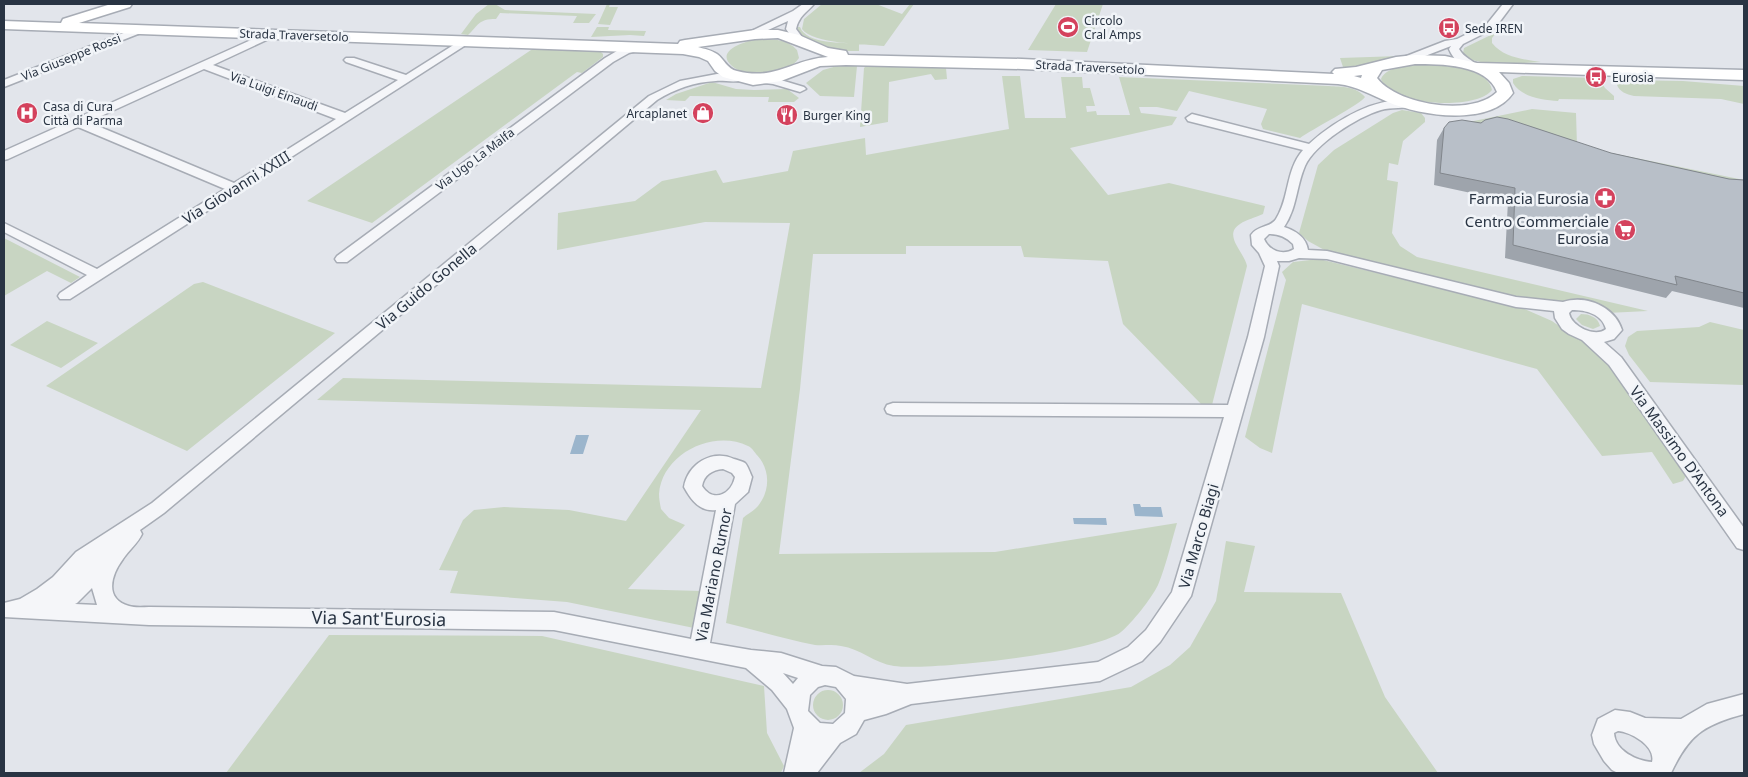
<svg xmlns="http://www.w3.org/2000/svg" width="1748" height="777" viewBox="0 0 1748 777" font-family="'Noto Sans',sans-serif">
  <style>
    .green { fill: #c8d5c2 }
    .water { fill: #9bb5cc }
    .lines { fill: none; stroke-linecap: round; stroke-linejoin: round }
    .street-casing { stroke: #a7acb5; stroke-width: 3 }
    .secondary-casing { stroke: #a7acb5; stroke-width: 3 }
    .street { fill: #f5f6f9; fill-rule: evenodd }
    .secondary { fill: #fff; fill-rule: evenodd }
    .wall { fill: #9ea4ac }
    .building { fill: #b8bfc8; stroke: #81868c }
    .labels { text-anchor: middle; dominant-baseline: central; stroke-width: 5; stroke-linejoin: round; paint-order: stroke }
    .far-poi-label { font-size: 12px; fill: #293443; stroke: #f1f4f8; text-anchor: start }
    .far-street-label { font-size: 12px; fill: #293443; stroke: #f1f4f8 }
    .street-label { font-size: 15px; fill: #293443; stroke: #f1f4f8 }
    .poi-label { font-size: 15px; fill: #293443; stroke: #f1f4f8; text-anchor: end }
    .near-street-label { font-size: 18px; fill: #293443; stroke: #f1f4f8 }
  </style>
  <rect width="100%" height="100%" fill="#e2e5eb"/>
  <path class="green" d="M489,4H495L505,10L596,14L589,23H573L577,16L500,13L496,19C478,19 479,25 468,35L461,34L476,14Z
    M607,4H610L609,7H618L610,25L598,24Z
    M822,4H876L902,14L910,4H914L884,46C865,44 813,44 802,29L804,19Z
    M1056,4H1103L1087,52L1028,50Z
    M597,27H609L608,30L646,31L644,36L630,35L591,37Z
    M795,27H800C807,45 843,42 859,44V51H833L800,35Z
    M1497,32L1492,38V43C1504,58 1523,59 1541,62L1494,65L1472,60L1463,53L1464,48Z
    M759,39C773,39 787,39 797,50L799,58C788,76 748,80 732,66C713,50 749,40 759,39Z
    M534,48L600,51L603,54V57L582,73L577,72L372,223L307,201Z
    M1400,56C1380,59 1364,68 1344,70L1340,58Z
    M1418,65C1436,64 1489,67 1492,90C1476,111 1389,106 1381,79C1386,67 1407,65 1418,65Z
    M837,66H857L854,97L820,96L806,83L823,70Z
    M866,66L946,68L947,79L935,80L931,74L889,82L888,122L860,127L864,68Z
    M1002,76H1020L1025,118H1066L1061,77H1082L1083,88H1090L1095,106H1086L1087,112L1096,111L1097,115H1130L1119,77L1329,86C1341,87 1356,86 1365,97C1361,104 1311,130 1300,138L1263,129L1261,124L1267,109L1189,91L1177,111L1157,107H1139L1141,113L1177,117L1172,125L1070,148L1108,195L1169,183L1265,206L1263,214C1255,218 1247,219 1240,224C1222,235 1245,253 1247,266L1212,405L1201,404L1123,324L1108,261L1024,257L1021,246H906V254H813L800,389L779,554L995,552L1177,523C1171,543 1166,566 1158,585C1151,599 1132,623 1121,632C1096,653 928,671 894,666C874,663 861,649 841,646C832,644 823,646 815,645C785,639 756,630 726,623L743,518C747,514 754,511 758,506C771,490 770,468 756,454C754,451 751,447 748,446C713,429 662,454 659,494C659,499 660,504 661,509L669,518L685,525L628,589L702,591L694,628L567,602L450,593L458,571L439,570L463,520L474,510L504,507L569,510L626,521L701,410L317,400L343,378L761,388L790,223L705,222L557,250L558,213L635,201L662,181L716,170L723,183L788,171L793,151L865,138L866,155L1009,129Z
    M1522,76L1599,78L1605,88L1614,96V100L1559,99L1558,101C1543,100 1521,97 1513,83V79Z
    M1624,80L1683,81L1744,86V104L1721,99L1634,96C1626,94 1620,92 1617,85L1619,82Z
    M712,82L736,89L754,90L787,89L799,98L794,102H768L769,97L690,96L685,101L666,100L676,94Z
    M1532,109L1576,113L1577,146L1744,180V186L1464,123Z
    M1402,110L1421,113L1425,118V122L1403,141L1398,165L1389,163L1387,180L1398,182L1392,233L1400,246L1417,257L1648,311L1607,313L1589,304L1565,301L1553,303L1520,299L1328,252L1308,241L1299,233L1318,165L1334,150L1393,113Z
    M4,238L80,277L71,283L47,271L4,296Z
    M1319,259L1522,308L1552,321L1569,333L1587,341L1608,361L1686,476L1683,481L1673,484L1652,452L1602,456L1537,369L1302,304L1272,453L1260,448L1245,437L1286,280L1282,272L1293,262Z
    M203,282L335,333L187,451L46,386L194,284Z
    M1581,314C1589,314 1598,317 1600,326L1593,329L1582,325L1576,319Z
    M47,321L98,343L61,368L10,345Z
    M1710,322L1744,330V385L1650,382L1629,355L1625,346L1628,337L1637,331L1699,327Z
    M1226,541L1255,546L1244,592L1341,593L1385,697L1438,773H859L884,754L906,725L1131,687L1170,665L1190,647L1216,601Z
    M329,635L542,636L764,686L767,733L784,766L781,773H226Z
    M813 705a15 15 0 1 1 30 0a15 15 0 1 1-30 0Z"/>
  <path class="water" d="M576,435H589L583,454H570Z
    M1133,504H1140L1141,507H1161L1163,517L1135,516Z
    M1073,518H1106L1107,525L1074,524Z"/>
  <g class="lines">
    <g class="street-casing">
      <path id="street" d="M803,4H814C806,13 799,16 796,29L805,41L804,43H796L786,29L788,21L748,39H740L739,37L793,11Z
        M1503,4H1513L1495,28L1463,44L1459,49C1464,58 1473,60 1479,67L1477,69C1465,72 1453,59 1449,49L1451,46L1412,61L1408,62L1403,59L1404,57L1445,41L1457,39L1487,24Z
        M139,27L144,30L143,32L4,87V80Z
        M269,32L274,35L273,37L213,65L345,113L398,80L346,62L344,60L346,58H354L406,75L463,39L467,38L472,41L70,299H60L58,296L60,293L87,275L4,232V223L97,269L225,189L78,127L8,159L4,160V151ZM204,69L336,119L234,183L88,122Z
        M641,44L645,45L646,47L645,49L629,53L613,62L347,262H337L335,259L337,256L605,58L622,48Z
        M717,74L740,75L746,78C739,84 725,80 716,81C694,82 675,89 657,100L164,513L140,530L142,534C138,543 129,550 123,559C111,575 104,599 129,606C135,608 143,607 149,607L554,612L691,639L716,510C700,512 691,500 684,487C688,464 712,449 734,459C737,460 742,461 745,463C748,466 750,473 752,477L748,492L735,504L710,643L751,650L781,653L822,666L836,667L854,676L907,684L1098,662L1128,647L1146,630L1172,592L1224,417L893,415L887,413L885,409L887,405L893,403L1228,405L1248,337L1265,266L1259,253L1252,245L1251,235C1258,225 1270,228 1276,219C1290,197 1285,171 1303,150L1188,121L1186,118L1192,114L1309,144C1334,121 1380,93 1415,102L1417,104L1415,106C1404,109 1392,107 1381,110C1357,117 1315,144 1305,166C1296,187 1297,208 1284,227C1296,231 1306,237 1308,250L1327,251L1516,297L1563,302C1586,294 1615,307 1622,330L1614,339L1604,342L1621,357L1744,528V550L1737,548L1609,365L1582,340L1569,334L1562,329L1555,318L1554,311L1516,307L1327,259L1299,258L1289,261H1277L1279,266L1264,337L1191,596L1160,642L1142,661L1100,681L911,704L886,714L864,720L856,734L840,743L817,773H784L794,728L787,709L772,690L746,668L554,630L149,625L4,617V603L20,599L37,589L53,577L76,552L152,503L649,96L680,81ZM1269,234C1279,234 1286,237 1293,244L1294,249C1283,256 1269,251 1264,239ZM1572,310C1586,310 1602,314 1606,329C1595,338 1571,326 1569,313ZM723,469L732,473L735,477C731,495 713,503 702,486C704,475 712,470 723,469ZM92,588L97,605L75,604L77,603ZM783,673L798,678L793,684ZM825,685L836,687L846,699L845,713L833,724L820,723L808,711L810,695L818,687Z
        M760,77L774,78L804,87L806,89L800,92L773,84L756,82L754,80Z
        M1744,694V714C1703,725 1689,735 1671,773H1618L1612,770L1604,761L1594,744L1592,735L1598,719L1615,710L1630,712L1645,718L1681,719L1707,704ZM1618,731C1631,732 1656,746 1652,762C1637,761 1615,751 1614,733Z"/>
    </g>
    <g class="secondary-casing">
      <path id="secondary" d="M111,4H132L130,7L79,23L678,44L680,41L685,40L755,30H778L799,35L828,48L846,51L848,55L1022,59L1334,74L1332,72L1335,69L1356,67L1396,57L1415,55L1445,56L1477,63L1744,70V80L1499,72L1509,83L1513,93C1490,127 1420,116 1388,102C1371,95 1357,86 1338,84L1022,69L846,65L820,66L781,81L753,85L723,77L715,71L708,61L699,57L683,54L4,29V21L61,23L63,19ZM778,38L828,57C793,59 776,81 737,71C727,69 724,59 717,54C711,50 705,49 698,47L755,39ZM1415,64C1440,64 1487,64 1497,92C1472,117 1397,105 1377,78L1382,70ZM1362,75L1361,78L1354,76Z"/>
    </g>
    <use href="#street" class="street"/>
    <use href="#secondary" class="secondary"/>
  </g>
  <path class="wall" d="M1444,128L1611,153L1729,179L1744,180V308L1672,291L1666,298L1505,258L1508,201L1434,185L1437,140Z"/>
  <path class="building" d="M1497,117L1508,119L1611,153L1729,179L1744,180V293L1675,276L1677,285L1513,245L1515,188L1440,173L1444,128L1449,122L1462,120L1481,123L1485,120Z"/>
  <defs>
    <g id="stadium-disc" transform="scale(1.125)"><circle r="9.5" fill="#d4425d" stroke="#f1f4f8"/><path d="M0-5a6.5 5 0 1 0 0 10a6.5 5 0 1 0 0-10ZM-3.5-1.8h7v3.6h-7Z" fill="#fff"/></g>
    <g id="bus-disc" transform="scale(1.125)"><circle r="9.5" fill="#d4425d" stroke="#f1f4f8"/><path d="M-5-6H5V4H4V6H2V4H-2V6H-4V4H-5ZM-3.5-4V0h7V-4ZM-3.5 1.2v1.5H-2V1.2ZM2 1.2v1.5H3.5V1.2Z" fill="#fff"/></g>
    <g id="hospital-disc" transform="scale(1.125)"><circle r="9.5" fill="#d4425d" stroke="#f1f4f8"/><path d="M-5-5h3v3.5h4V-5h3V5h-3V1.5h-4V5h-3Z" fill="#fff"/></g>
    <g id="shop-disc" transform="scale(1.125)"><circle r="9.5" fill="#d4425d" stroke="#f1f4f8"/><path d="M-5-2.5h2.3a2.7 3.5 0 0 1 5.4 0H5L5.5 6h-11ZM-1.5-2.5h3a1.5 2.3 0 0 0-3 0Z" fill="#fff"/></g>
    <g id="restaurant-disc" transform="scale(1.125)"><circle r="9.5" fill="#d4425d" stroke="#f1f4f8"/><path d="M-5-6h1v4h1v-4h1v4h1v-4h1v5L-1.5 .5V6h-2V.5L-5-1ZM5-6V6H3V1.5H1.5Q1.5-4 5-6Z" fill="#fff"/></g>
    <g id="pharmacy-disc" transform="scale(1.125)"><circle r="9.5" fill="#d4425d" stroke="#f1f4f8"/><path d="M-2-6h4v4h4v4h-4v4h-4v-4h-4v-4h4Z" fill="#fff"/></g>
    <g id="supermarket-disc" transform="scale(1.125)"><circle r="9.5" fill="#d4425d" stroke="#f1f4f8"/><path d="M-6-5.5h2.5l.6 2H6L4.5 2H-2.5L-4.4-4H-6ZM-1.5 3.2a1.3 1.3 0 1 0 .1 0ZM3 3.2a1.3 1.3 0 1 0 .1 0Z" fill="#fff"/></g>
  </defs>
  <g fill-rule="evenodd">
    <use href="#stadium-disc" x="1068" y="27"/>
    <use href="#bus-disc" x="1449" y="28"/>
    <use href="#bus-disc" x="1596" y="77"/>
    <use href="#hospital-disc" x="27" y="113"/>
    <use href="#shop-disc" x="703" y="113"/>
    <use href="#restaurant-disc" x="787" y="115"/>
    <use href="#pharmacy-disc" x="1605" y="198"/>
    <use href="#supermarket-disc" x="1625" y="230"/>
  </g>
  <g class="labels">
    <g class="far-poi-label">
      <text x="1084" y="20">Circolo<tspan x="1084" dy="14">Cral Amps</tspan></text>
      <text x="1465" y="28">Sede IREN</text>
      <text x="1612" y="77">Eurosia</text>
      <text x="43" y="106">Casa di Cura<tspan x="43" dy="14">Città di Parma</tspan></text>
      <text x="687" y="113" text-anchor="end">Arcaplanet</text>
      <text x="803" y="115">Burger King</text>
    </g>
    <g class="far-street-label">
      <text transform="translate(294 35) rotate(2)">Strada Traversetolo</text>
      <text transform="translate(71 57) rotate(-22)">Via Giuseppe Rossi</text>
      <text transform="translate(1090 67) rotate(3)">Strada Traversetolo</text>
      <text transform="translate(274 91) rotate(20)">Via Luigi Einaudi</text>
      <text transform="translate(475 159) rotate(-37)">Via Ugo La Malfa</text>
    </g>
    <g class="street-label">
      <text transform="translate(236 187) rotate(-32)">Via Giovanni XXIII</text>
      <text transform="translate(426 286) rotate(-40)">Via Guido Gonella</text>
      <text transform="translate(1680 451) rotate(54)">Via Massimo D'Antona</text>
      <text transform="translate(1198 536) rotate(-74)">Via Marco Biagi</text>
      <text transform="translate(713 575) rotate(-79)">Via Mariano Rumor</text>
    </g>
    <g class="poi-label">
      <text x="1589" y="198">Farmacia Eurosia</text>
      <text x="1609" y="221">Centro Commerciale<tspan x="1609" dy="17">Eurosia</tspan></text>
    </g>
    <g class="near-street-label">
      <text transform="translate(379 618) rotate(1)">Via Sant'Eurosia</text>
    </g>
  </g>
  <rect width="1748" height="777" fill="none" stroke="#293443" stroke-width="10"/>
</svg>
